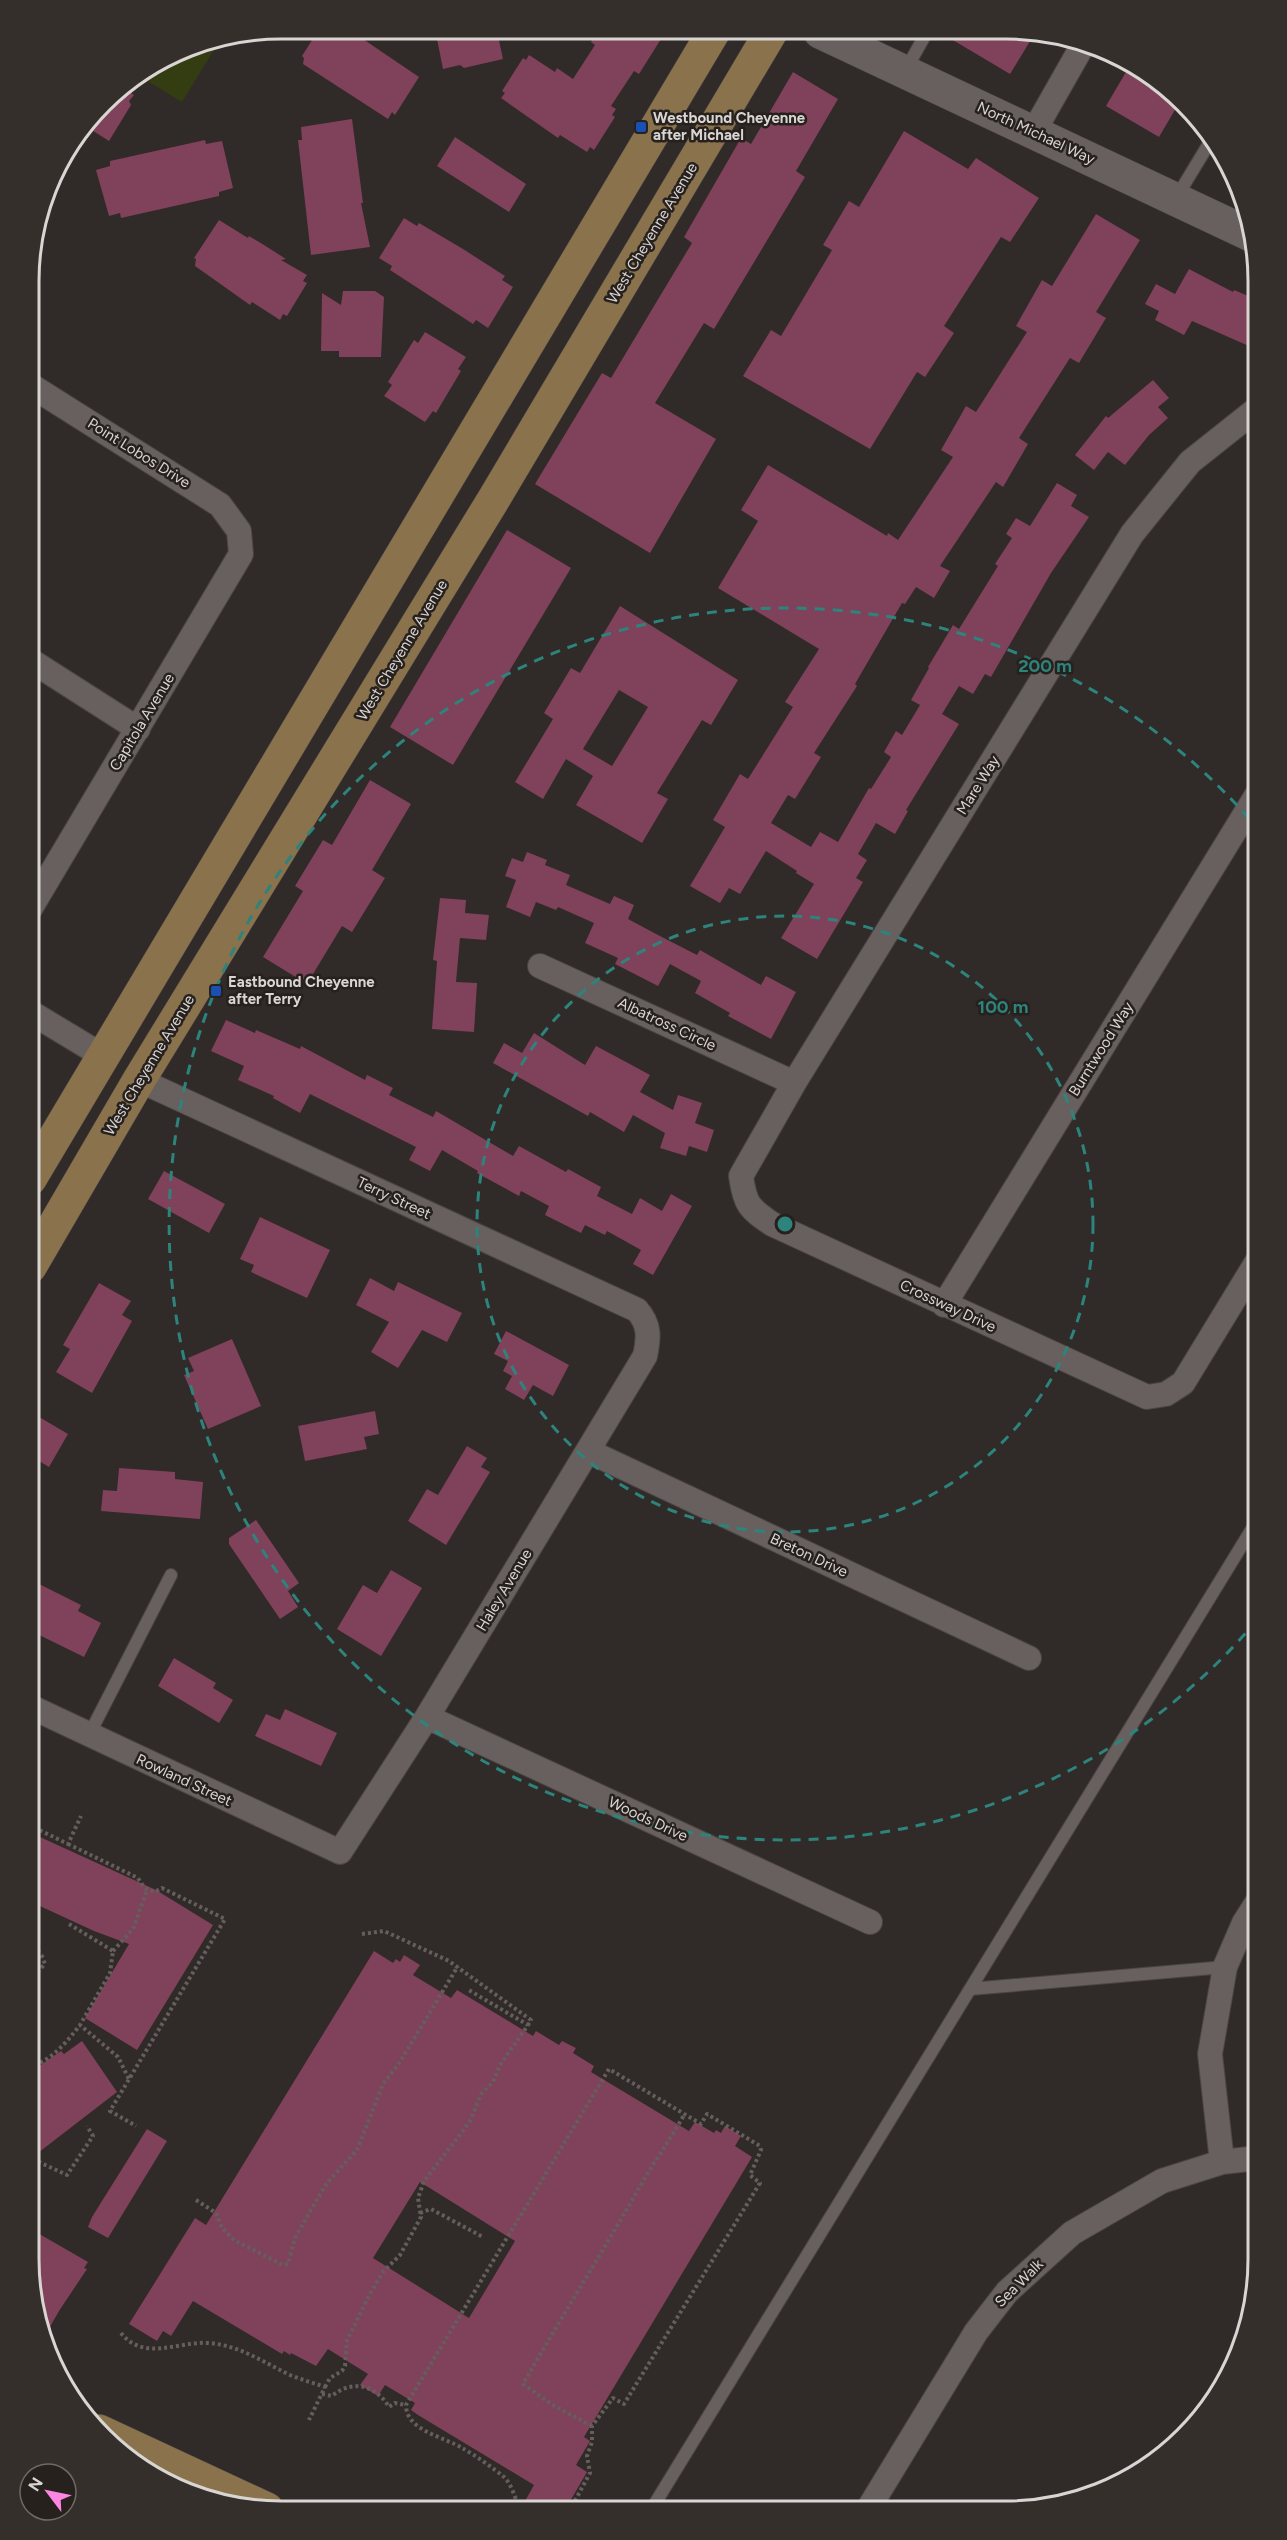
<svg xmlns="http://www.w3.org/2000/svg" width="1287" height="2540" viewBox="0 0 1287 2540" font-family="Figtree,sans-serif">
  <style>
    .green { fill: #343c11 }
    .building { fill: #80415a; fill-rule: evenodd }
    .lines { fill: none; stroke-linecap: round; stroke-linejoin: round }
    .lane-casing { stroke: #4a4543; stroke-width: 14 }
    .street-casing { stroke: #4a4543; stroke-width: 26 }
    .secondary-casing { stroke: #4a4543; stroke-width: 34 }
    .primary-casing { stroke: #4a4543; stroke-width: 34 }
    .path { stroke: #645f5d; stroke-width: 4; stroke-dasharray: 3 3; stroke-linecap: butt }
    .lane { stroke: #67605e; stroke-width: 12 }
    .street { stroke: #67605e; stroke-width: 24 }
    .secondary { stroke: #67605e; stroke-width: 33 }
    .primary { stroke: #89724c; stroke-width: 33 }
    .ring { fill: none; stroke: #2d847d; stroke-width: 3; stroke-dasharray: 10 8 }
    .transit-dot { fill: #1a4fb4; stroke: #27211e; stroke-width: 2 }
    .labels { text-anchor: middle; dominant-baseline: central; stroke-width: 5; stroke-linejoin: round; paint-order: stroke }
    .poi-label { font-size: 15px; font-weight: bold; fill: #d9d5d3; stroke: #27211e; text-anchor: start }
    .street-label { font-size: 15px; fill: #d9d5d3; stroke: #27211e }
    .rim { fill: none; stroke: #d9d5d3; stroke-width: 3 }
    .centre { fill: #2d847d; stroke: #27211e; stroke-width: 3 }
    .ring-label { font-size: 18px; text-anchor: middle; font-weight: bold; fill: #2d847d; stroke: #27211e; stroke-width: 5; stroke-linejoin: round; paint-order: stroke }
  </style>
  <rect width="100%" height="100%" fill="#302a28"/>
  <path class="green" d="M220,40L182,102L139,76L185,48Z"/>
  <path class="building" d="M319,29H343L355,37L357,35L419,77L395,115L392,112L388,119L303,64L304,58L302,56Z
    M435,29L484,30L485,34L497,31L503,59L464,68L460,65L443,69Z
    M598,30L666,31L639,74L634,71L611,106L616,109L612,115L615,117L594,150L590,147L587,152L560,135L558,138L501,98L505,93L502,91L523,58L526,60L529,55L555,72L557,68L573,79L595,45L591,42Z
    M941,33H1035L1010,74Z
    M793,72L838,99L796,171L805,177L714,329L704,323L655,403L716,439L650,553L535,484L602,373L611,378L660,296L692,243L684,237L741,138L751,144Z
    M1126,72L1179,103L1159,137L1106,106Z
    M121,87L134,95L129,101L131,105L109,141L87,127L114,91Z
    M352,119L363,203H361L370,247L311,255L298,140H302L301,127Z
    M904,131L968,169L976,158L1039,198L1010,242L1001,237L944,326L954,333L925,377L917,372L870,449L743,376L771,330L781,336L832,250L823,245L849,201L859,207Z
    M455,137L526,184L509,212L437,166Z
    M205,140L206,144L222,141L233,188L219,192V196L121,218L120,213L109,216L96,170L110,166V161Z
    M1096,214L1140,240L1096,312L1106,318L1079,363L1070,358L1019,438L1028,444L1003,487L996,482L940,566L950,571L934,598L916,587L905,604L902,603L855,684L857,686L814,753L821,757L795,799L788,795L771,823L811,847L820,832L838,842L869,788L871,789L891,757L884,752L896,731L902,735L920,705L911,700L929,668L928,667L953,625L959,629L998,566L995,564L1012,538L1006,534L1016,518L1030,526L1057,483L1077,495L1071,506L1089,517L1051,573L991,677L985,674L973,694L959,686L942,714L959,724L906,810L908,811L895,834L876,823L858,854L867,860L856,878L863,882L817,959L781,938L814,884L796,873L797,871L766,851L740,894L729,888L720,903L690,886L725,827L713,820L740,774L748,779L793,707L785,702L819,649L718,588L758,521L741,510L768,465L887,536L888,533L898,540L953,457L941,450L966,406L976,412L1027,332L1016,326L1042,280L1052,286Z
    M404,218L417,226L419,223L463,249L505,276L502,280L513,287L488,328L476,320L473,324L390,270L392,266L379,258Z
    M219,220L248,238L249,236L264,245L286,259L281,260L307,275L303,281L307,283L287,316L283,314L280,320L252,302L250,305L195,266L196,259L194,258Z
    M1189,269L1233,292L1234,290L1258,300V350L1192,321L1184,335L1155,320L1159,311L1145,304L1156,284L1175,294Z
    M343,291H375L384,297L381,357H339V351H321L322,293L341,305Z
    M425,332L466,357L458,369L461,371L436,413L433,411L425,422L384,396L392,385L388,382L414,340L418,343Z
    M1153,380L1169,398L1158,407L1168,418L1149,435L1125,465L1108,452L1094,470L1075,455L1106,416L1108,418Z
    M507,530L571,568L453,765L390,727Z
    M620,606L738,680L711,725L702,720L657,793L668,799L642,843L576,805L593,776L566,759L543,799L515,782L553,719L544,713L571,668L580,673ZM619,690L648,707L612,766L583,749Z
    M370,780L411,804L372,870L385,878L352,932L342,926L307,984L263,957L303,891L295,886L323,840L332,845Z
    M527,852L547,860L545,865L570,875L566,885L610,904L614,896L634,905L628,919L658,935L697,955L700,950L761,985L766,976L796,992L771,1039L728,1016L730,1013L695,993L701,981L670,964L658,986L615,964L618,958L585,943L594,923L558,907L556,910L536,902L530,917L506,907L516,880L505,876L512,858L523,862Z
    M440,898L466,900L465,913L489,915L486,940L460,938L456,982L477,983L474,1032L432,1029L437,961L433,960Z
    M226,1020L255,1033L256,1030L300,1049L301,1046L365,1080L367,1075L393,1088L389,1095L433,1117L436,1111L513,1156L519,1146L566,1172L568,1169L601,1187L597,1196L632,1214L640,1198L662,1211L671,1194L692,1206L653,1275L633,1264L641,1250L607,1231L605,1235L585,1225L581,1233L545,1215L549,1206L521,1191L519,1196L477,1173L478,1171L442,1150L430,1171L409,1160L416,1147L310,1094L300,1113L273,1098L274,1096L238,1080L244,1066L211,1051Z
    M534,1033L585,1065L596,1046L628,1063L650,1075L640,1092L673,1110L678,1095L702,1103L695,1123L714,1130L707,1152L689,1146L686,1156L660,1148L665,1133L633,1115L624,1132L590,1112L588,1116L493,1063L504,1043L522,1053Z
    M164,1171L225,1204L209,1233L148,1199Z
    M260,1217L330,1250L307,1298L251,1272L254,1265L240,1259Z
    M370,1278L394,1291L398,1282L462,1313L447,1342L422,1330L398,1368L371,1352L389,1322L356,1305Z
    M99,1283L131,1301L122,1315L132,1321L92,1393L56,1372L70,1349L63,1345Z
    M506,1331L569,1365L553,1396L533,1385L524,1400L505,1389L512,1376L503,1371L508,1361L494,1354Z
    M232,1339L261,1406L208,1429L184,1375L194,1371L188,1358Z
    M29,1411L68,1434L49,1467L29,1455Z
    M375,1411L379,1434L364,1437L367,1449L305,1461L298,1426Z
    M467,1446L487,1458L481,1467L490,1472L446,1545L408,1521L427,1489L438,1495Z
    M119,1468L175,1472V1479L203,1482L200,1519L101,1511L103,1490L117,1491Z
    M256,1520L299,1583L288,1591L298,1607L280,1619L229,1544V1538Z
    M391,1570L422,1588L381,1656L337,1629L363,1585L377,1593Z
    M39,1584L81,1605L78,1611L101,1623L84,1657L29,1630V1603Z
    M174,1658L216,1683L213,1688L233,1700L219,1723L158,1686Z
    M285,1709L337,1733L321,1766L255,1736L266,1714L280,1720Z
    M29,1832L156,1890L213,1925L137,2050L85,2018L129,1944L94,1931L29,1901Z
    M374,1951L393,1963L396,1959L400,1962L404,1955L420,1965L413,1975L451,1998L457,1990L533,2036L536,2031L559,2045L562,2041L576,2048L573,2053L594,2066L591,2072L689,2131L695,2122L714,2133L716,2130L721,2133L725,2126L741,2136L735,2146L752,2157L584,2437L590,2441L576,2465L587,2472L565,2510H520L534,2485L418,2415L411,2410L415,2403L385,2385L378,2396L360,2385L368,2374L328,2349L316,2366L291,2353L290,2355L284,2351L282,2354L193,2301L171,2336L163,2331L157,2341L129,2324L195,2218L206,2225ZM420,2182L515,2241L469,2318L373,2258Z
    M82,2041L117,2092L34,2156L35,2144L29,2142V2073L61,2051L64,2054Z
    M147,2129L167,2141L108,2238L88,2227L92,2217Z
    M29,2228L88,2262L84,2268L87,2269L59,2311L42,2341L28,2259Z"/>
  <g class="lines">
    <g class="lane-casing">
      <path id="lane" d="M905,71L927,32
        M1176,198L1213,137
        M89,1735L171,1575
        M970,1989L1225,1967
        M29,2198H30
        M651,2510L1258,1519"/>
    </g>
    <g class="street-casing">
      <path id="street" d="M1034,131L1084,43
        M30,660L138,729
        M30,909L241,554L239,531L220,505L30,385
        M540,966L794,1083
        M30,1012L103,1056
        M1258,1260L1183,1383L1166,1394L1147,1397L772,1224C749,1208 745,1205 741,1176L794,1083L1132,534L1190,462L1258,408
        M944,1305L1258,793
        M588,1451L1029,1658
        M29,1706L340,1852L427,1717L645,1356C649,1337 650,1325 637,1310L139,1080
        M427,1717L870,1922
        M1222,2162L1210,2054L1225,1967L1244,1923L1258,1901
        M867,2511L976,2332L1007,2292L1072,2233L1162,2181L1222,2162L1258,2158"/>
    </g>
    <g class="secondary-casing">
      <path id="secondary" d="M820,32L1251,235"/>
    </g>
    <g class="primary-casing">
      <path id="primary" d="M30,1179L714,31
        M30,1267L139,1080L495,497L771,32
        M99,2431L267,2509"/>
    </g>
    <path class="path" d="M29,1825L68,1844L81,1816
      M68,1844L138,1878C144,1888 150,1896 162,1888L225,1919L110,2111L136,2126
      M69,1924L113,1951L110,1973L80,2025
      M362,1934L384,1931L449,1961L531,2020L528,2025
      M113,1951L133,1929L147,1890
      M29,1981L45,1964L42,1956L29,1941
      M29,2067C51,2061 66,2043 80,2025L118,2057L129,2079
      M29,2154L39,2162L67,2175L93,2136L87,2126
      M196,2200L216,2213L222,2228L234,2240L283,2265L288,2264L295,2238L312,2208L327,2183L357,2150L383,2084L398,2065L458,1966
      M420,2213L431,2209L483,2237
      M121,2333C144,2362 178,2341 208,2343C239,2345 263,2362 290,2375C302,2380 314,2383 325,2387L309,2420
      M325,2387L330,2378L342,2371L345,2366L347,2340L371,2292L383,2272L400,2255L421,2217L418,2198L424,2181L462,2132L470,2121L481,2094L493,2082L500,2065L528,2025L467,1989
      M322,2394L332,2396C352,2379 376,2385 389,2407L395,2403L406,2405
      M592,2426L551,2404L523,2384C562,2316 604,2250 643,2181C656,2159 671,2138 684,2115
      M520,2510C515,2499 513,2486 504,2477C493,2468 475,2455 462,2448C445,2437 406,2431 406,2405L609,2069L701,2124L707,2114L760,2146L761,2150L750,2175L760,2183L624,2404L613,2398L592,2426V2442L587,2456L590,2473L570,2510"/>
    <use href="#lane" class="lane"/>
    <use href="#street" class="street"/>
    <use href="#secondary" class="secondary"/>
    <use href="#primary" class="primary"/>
  </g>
  <g class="ring">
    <circle cx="785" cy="1224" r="308"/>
    <path d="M1257 1620A616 616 0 1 1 1257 828"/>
  </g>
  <g class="transit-dot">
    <rect x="635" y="121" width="12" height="12" rx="3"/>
    <rect x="210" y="985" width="12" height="12" rx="3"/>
  </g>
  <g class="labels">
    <g class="poi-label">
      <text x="653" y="118">Westbound Cheyenne<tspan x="653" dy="17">after Michael</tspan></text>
      <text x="228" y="982">Eastbound Cheyenne<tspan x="228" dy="17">after Terry</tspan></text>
    </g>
    <g class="street-label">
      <text transform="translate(1036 133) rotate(25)">North Michael Way</text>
      <text transform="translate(652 233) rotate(-59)">West Cheyenne Avenue</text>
      <text transform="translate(139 453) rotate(32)">Point Lobos Drive</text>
      <text transform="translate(402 650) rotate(-59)">West Cheyenne Avenue</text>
      <text transform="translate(142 722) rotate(-59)">Capitola Avenue</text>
      <text transform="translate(978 785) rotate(-58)">Mare Way</text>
      <text transform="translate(667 1024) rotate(25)">Albatross Circle</text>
      <text transform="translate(1101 1049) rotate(-58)">Burntwood Way</text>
      <text transform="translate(149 1065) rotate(-59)">West Cheyenne Avenue</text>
      <text transform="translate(394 1198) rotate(25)">Terry Street</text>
      <text transform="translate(948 1306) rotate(25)">Crossway Drive</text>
      <text transform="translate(809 1555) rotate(25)">Breton Drive</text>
      <text transform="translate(504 1590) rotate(-59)">Haley Avenue</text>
      <text transform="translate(184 1780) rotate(25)">Rowland Street</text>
      <text transform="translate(648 1819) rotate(25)">Woods Drive</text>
      <text transform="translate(1019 2283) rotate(-45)">Sea Walk</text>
    </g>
  </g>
  <path d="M0 0H1287V2540H0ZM281 39H1006A242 242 0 0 1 1248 281V2259A242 242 0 0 1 1006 2501H281A242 242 0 0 1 39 2259V281A242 242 0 0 1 281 39Z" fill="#352f2c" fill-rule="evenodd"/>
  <path class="rim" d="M281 39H1006A242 242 0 0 1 1248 281V2259A242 242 0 0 1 1006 2501H281A242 242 0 0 1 39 2259V281A242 242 0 0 1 281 39Z"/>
  <circle cx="785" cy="1224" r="9" class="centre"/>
  <g class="ring-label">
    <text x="1045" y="672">200 m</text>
    <text x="1003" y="1013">100 m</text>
  </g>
  <g transform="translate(48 2492) rotate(302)"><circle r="28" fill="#27211e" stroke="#6e6966" stroke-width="1.5"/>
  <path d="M0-4.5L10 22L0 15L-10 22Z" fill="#fd86e2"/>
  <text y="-9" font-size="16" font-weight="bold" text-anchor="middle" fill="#d9d5d3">N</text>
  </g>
</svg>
